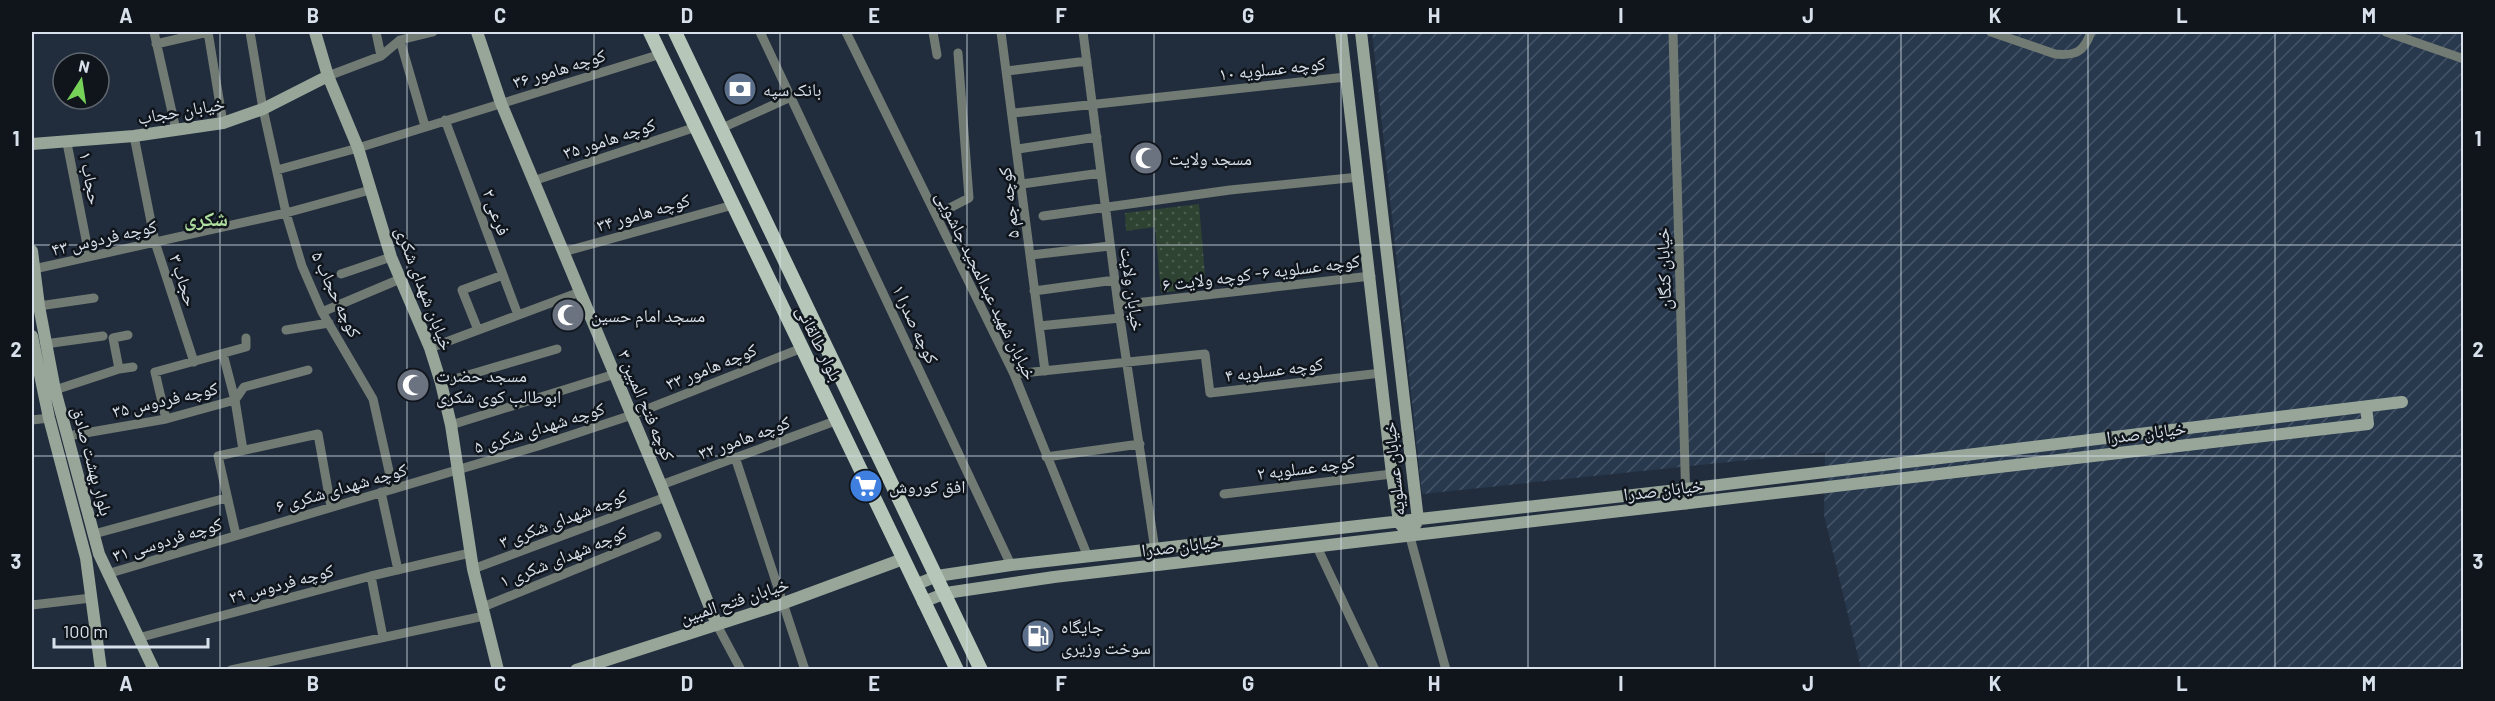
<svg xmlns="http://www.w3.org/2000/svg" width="2495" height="701" viewBox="0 0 2495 701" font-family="Barlow,'Noto Naskh Arabic',sans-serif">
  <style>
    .industrial { fill: url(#industrial-furrows) }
    .grass { fill: url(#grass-dots) }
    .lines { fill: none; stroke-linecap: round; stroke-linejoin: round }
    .street { stroke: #717a73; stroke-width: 9 }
    .secondary { stroke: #98a69a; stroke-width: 12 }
    .primary { stroke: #b6c7b9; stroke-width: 14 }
    .grid { fill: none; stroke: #d8e1eb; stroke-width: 1.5; stroke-opacity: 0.55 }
    .labels { text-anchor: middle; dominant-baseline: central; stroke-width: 5; stroke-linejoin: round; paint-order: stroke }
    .street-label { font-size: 18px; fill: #d8e1eb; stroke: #10151c }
    .poi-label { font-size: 18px; fill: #d8e1eb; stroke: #10151c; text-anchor: start }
    .neighbourhood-label { font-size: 20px; font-weight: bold; fill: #afe0a0; stroke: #10151c }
    .neatline { fill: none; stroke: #d8e1eb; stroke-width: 2 }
    .grid-label { font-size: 20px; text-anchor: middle; font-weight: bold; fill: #d8e1eb }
  </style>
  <defs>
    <pattern id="industrial-furrows" width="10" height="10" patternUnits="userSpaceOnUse" patternTransform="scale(1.5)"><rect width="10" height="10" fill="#28384d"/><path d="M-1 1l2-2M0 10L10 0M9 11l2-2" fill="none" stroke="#465467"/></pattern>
    <pattern id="grass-dots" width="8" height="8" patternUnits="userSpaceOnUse" patternTransform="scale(1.5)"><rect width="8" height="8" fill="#2e4331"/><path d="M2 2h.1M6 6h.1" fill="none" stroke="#4c5e4f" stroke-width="1.8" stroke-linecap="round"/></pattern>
  </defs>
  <rect width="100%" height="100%" fill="#212d3d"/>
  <path class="industrial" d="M1372,32H2463V669H1861L1824,515L1825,452L1422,494Z"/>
  <path class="grass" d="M1199,204L1206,287L1161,293L1155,227L1126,231L1125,213Z"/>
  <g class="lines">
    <path class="street" d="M154,32L176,130
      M208,32L223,123
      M250,32L263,109L286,213L302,266L322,312L373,399L393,489
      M376,32L381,56
      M760,32L1011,565
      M846,32L1014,374L1088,557
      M933,32L937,55
      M1001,32L1045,371
      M1083,32L1118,305L1155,550
      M1673,32L1686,505
      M1991,32L2055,54C2076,56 2084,52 2091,32
      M2386,32L2464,59
      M400,40L425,126
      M156,44L208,32
      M1007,71L1087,61
      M328,76L381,56L400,40L433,32
      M1013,113L1346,77
      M445,120L518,315
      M722,128L791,97
      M134,136L155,242L194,362
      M67,143L89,255
      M1018,149L1097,137
      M277,170L358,148L661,54
      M533,181L696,127
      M1022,184L1101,173
      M936,215L969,198L958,53
      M1043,216L1230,190L1359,177
      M563,252L733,205
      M1031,255L1110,246
      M34,269L286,213L370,190
      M341,274L391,257
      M1034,291L1115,280
      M1118,305L1371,276
      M39,306L94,298
      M322,312L400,279
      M1039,326L1120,318
      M286,330L329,323
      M478,330L462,290L503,275
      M45,344L103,336
      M430,348L580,292
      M223,354L235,400L243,450
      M119,369L113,338L128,335
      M1014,374L1205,354L1210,393L1381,373
      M441,383L557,349
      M55,390L119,369L133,367
      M235,400L244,387L308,370
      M166,419L155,372L246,347V338
      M32,420L49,418
      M451,425L615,374
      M68,436L166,419L235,400
      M735,457L805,670
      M1046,457L1140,444
      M661,485L838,420
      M381,492L398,570
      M1224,494L1392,474
      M94,534L226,498
      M236,535L218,456L318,434L331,507
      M1410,537L1446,670
      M1317,547L1375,670
      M473,569L666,497
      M107,574L538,446L632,415L802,348
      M371,576L383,637
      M32,605L91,598
      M483,607L657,536
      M717,625L741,670
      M138,638L371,576L470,553
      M231,670L484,616"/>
    <path class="secondary" d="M315,32L328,76L358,148L391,257L430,348L441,383L451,425L473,569L498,670
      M477,32L501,103L661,485L717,625
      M1341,32L1392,474L1399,522L1404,529
      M1361,32L1418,520L1414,527
      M32,144L134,136L223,123L263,109L328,76
      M32,251L39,306L55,390L99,554L154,670
      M32,336L49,418L86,558L101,670
      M915,585L937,576L1011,565L1686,489L2402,402
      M923,602L946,593L1054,577L2368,424L2366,407
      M576,670L784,603L903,559"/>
    <path class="primary" d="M650,32L957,670
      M675,32L981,670"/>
  </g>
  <path class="grid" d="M220,32V670M407,32V670M594,32V670M780,32V670M967,32V670M1154,32V670M1341,32V670M1528,32V670M1715,32V670M1901,32V670M2088,32V670M2275,32V670M32,245H2464M32,456H2464"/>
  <defs>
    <g id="bank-disc" transform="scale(1.725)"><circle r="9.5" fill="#5c6f8a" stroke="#10151c"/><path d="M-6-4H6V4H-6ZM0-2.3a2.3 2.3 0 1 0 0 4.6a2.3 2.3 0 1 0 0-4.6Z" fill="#fff"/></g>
    <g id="mosque-disc" transform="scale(1.725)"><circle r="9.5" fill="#6b7280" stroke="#10151c"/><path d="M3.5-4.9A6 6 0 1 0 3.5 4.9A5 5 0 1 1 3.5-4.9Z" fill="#fff"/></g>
    <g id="supermarket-disc" transform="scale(1.725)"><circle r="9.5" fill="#3f7fe0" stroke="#10151c"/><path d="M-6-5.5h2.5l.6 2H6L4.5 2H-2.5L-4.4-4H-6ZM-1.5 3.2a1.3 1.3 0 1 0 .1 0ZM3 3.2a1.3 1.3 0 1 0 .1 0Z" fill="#fff"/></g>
    <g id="fuel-disc" transform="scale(1.725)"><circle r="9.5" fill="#5c6f8a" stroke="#10151c"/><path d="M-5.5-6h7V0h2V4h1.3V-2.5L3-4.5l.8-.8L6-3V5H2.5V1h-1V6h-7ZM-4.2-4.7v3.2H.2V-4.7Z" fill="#fff"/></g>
  </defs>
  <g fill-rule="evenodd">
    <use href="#bank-disc" x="740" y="89"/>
    <use href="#mosque-disc" x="1146" y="158"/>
    <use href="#mosque-disc" x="568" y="315"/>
    <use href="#mosque-disc" x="413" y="385"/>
    <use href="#supermarket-disc" x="866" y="486"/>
    <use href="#fuel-disc" x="1038" y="636"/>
  </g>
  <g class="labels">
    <g class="street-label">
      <text transform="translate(559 68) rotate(-17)">کوچه هامور ۳۶</text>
      <text transform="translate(1272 68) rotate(-6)">کوچه عسلویه ۱۰</text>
      <text transform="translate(181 110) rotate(-10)">خیابان حجاب</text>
      <text transform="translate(609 138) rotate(-18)">کوچه هامور ۳۵</text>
      <text transform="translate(91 178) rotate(79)">حجاب ۱</text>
      <text transform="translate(1008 203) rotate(-97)">کوچه جم ۵</text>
      <text transform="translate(497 212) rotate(70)">فرعی ۲</text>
      <text transform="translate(643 212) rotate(-16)">کوچه هامور ۳۴</text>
      <text transform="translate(104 237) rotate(-13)">کوچه فردوس ۴۳</text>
      <text transform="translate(1663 269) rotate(-92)">خیابان کنگان</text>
      <text transform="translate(1261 272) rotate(-7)">کوچه عسلویه ۶- کوچه ولایت ۶</text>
      <text transform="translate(184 280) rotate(72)">حجاب ۳</text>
      <text transform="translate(987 285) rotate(64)">خیابان شهید عبدالمجید جاشویی</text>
      <text transform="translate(425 288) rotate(69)">خیابان شهدای شکری</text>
      <text transform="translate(1133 289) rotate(82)">خیابان ولایت</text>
      <text transform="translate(337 294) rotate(65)">کوچه حجاب ۵</text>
      <text transform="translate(916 324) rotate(65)">کوچه صدرا ۱</text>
      <text transform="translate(820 343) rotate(64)">بلوار طالقانی</text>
      <text transform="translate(711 366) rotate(-22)">کوچه هامور ۳۳</text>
      <text transform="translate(1274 369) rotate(-7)">کوچه عسلویه ۴</text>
      <text transform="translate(165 399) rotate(-13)">کوچه فردوس ۳۵</text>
      <text transform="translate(647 405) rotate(67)">کوچه فتح المبین ۳</text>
      <text transform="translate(539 427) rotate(-17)">کوچه شهدای شکری ۵</text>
      <text transform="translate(2146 432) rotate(-7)">خیابان صدرا</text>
      <text transform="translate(744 437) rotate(-20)">کوچه هامور ۳۲</text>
      <text transform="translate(93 461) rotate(75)">بلوار بهشت صادق</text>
      <text transform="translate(1306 467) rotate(-7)">کوچه عسلویه ۲</text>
      <text transform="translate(1393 469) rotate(-96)">خیابان عسلویه</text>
      <text transform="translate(341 487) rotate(-16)">کوچه شهدای شکری ۶</text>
      <text transform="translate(1663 489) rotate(-7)">خیابان صدرا</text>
      <text transform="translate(563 518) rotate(-21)">کوچه شهدای شکری ۳</text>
      <text transform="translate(167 539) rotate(-17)">کوچه فردوسی ۳۱</text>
      <text transform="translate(1181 545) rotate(-7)">خیابان صدرا</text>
      <text transform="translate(563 556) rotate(-22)">کوچه شهدای شکری ۱</text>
      <text transform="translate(281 583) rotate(-15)">کوچه فردوس ۲۹</text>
      <text transform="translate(734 600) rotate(-18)">خیابان فتح المبین</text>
    </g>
    <g class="poi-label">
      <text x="763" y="89">بانک سپه</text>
      <text x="1169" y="158">مسجد ولایت</text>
      <text x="591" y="315">مسجد امام حسین</text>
      <text x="436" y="375">مسجد حضرت<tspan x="436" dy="21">ابوطالب کوی شکری</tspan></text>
      <text x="889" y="486">افق کوروش</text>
      <text x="1061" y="626">جایگاه<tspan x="1061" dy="21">سوخت وزیری</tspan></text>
    </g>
    <g class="neighbourhood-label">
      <text x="206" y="218">شکری</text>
    </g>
  </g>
  <rect width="2495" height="701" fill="none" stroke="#10151c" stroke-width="66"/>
  <g transform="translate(81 81) rotate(12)"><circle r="28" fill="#10151c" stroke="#60676f" stroke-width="1.5"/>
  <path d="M0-4.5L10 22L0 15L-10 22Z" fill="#77d259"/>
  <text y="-9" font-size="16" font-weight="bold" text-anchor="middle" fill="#d8e1eb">N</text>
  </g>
  <path d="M54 638v9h154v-9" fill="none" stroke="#d8e1eb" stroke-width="3"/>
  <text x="63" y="638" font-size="18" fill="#d8e1eb" stroke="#10151c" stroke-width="4.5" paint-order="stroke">100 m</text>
  <rect x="33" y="33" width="2429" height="635" class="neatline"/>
  <g class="grid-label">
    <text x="126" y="23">A</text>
    <text x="313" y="23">B</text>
    <text x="500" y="23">C</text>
    <text x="687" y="23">D</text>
    <text x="874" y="23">E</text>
    <text x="1061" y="23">F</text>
    <text x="1248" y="23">G</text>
    <text x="1434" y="23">H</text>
    <text x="1621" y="23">I</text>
    <text x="1808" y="23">J</text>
    <text x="1995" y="23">K</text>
    <text x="2182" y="23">L</text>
    <text x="2369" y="23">M</text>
    <text x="16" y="146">1</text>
    <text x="2478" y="146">1</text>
    <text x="16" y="357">2</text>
    <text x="2478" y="357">2</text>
    <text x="16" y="569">3</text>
    <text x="2478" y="569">3</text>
    <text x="126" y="691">A</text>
    <text x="313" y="691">B</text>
    <text x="500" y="691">C</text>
    <text x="687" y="691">D</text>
    <text x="874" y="691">E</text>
    <text x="1061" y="691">F</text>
    <text x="1248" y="691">G</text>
    <text x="1434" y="691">H</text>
    <text x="1621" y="691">I</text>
    <text x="1808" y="691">J</text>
    <text x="1995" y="691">K</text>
    <text x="2182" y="691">L</text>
    <text x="2369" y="691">M</text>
  </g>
</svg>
